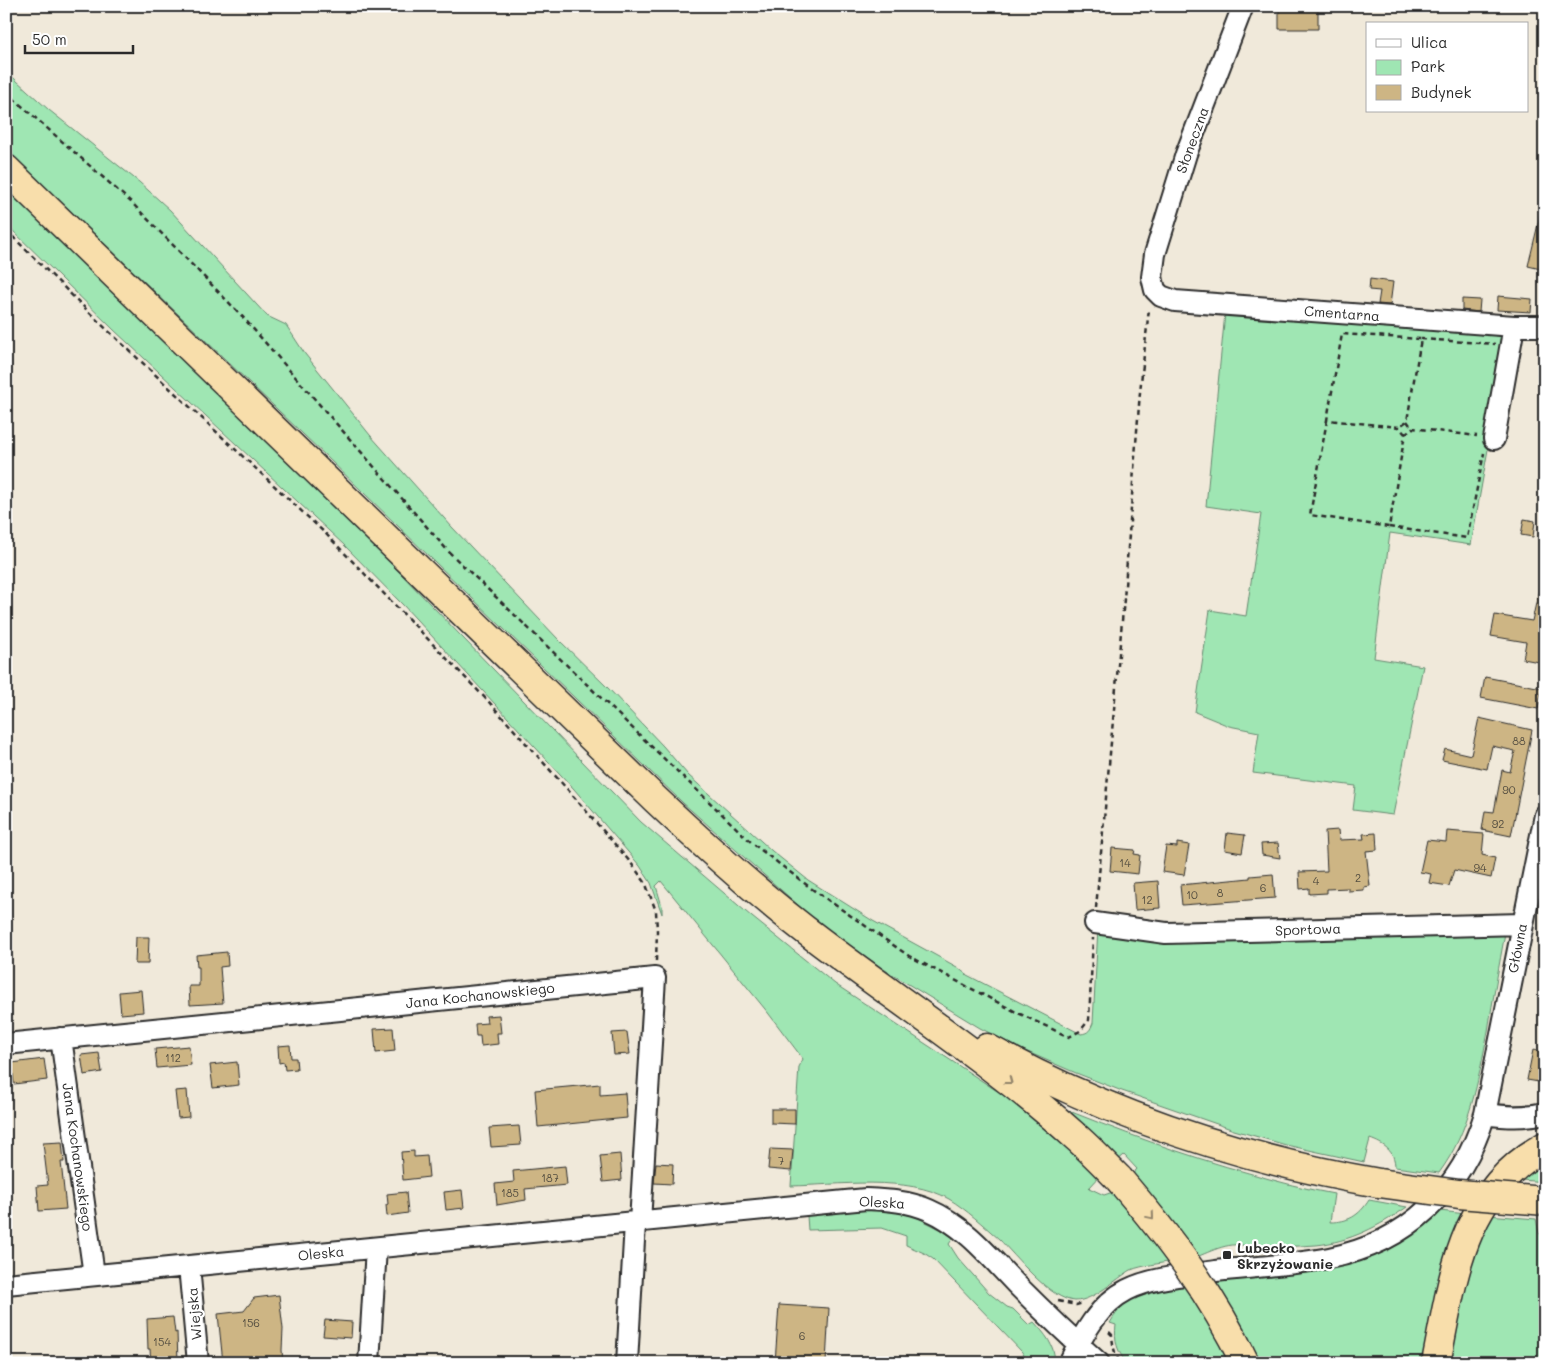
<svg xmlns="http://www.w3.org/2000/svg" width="1551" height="1369" viewBox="0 0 1551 1369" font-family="Mali,sans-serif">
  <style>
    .green { fill: #9fe6b3; stroke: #65886f }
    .building { fill: #cdb584; stroke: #2b2b2b }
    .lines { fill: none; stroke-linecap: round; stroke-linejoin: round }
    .minor-casing { stroke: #2b2b2b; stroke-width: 24 }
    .highway-casing { stroke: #2b2b2b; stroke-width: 31 }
    .path { stroke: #2b2b2b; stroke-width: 2.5; stroke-dasharray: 5 4; stroke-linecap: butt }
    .minor { stroke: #fff; stroke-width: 20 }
    .highway { stroke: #f8deab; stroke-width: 28 }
    .highway-bridge-casing { stroke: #2b2b2b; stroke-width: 31; stroke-linecap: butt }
    .highway-bridge { stroke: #f8deab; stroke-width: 28 }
    .oneway { stroke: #92846b }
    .poi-dot { fill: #2b2b2b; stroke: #fff; stroke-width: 2 }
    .labels { text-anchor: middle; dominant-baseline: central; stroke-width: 4.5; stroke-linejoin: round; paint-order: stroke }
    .number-label { font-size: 11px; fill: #544e41 }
    .street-label { font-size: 14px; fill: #2b2b2b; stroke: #fff }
    .poi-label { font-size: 14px; font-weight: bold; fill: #2b2b2b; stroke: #fff; text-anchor: start }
  </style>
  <rect width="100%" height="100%" fill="#f0e9da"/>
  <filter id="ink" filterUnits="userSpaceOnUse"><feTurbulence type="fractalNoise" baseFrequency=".02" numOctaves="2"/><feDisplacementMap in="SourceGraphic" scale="10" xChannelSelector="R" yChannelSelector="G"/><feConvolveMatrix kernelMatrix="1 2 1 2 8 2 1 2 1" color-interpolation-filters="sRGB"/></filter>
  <g filter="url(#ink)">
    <path class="green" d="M6,71L49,110L139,182L170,210L267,316L286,325L305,354L370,435L452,527L558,639L608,688L663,746L688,775L772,851L808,880L873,921L957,967L967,975L1081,1034C1089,1033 1090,1030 1093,1023L1098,927L1505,933C1499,966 1493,998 1488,1031C1478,1081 1470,1131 1439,1173L1395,1167C1395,1151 1384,1144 1370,1139L1364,1162L1286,1145L1234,1130L1122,1091L1076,1073L1023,1050L980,1028L885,970L847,943L808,914L683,803L328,458L6,149Z
      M6,186L315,485L641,822L752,917L835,984L1032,1114L1102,1174L1089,1188L1104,1195L1113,1192L1172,1261C1160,1264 1143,1265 1131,1270C1116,1279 1093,1301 1075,1301C1050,1300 1016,1256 999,1239C983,1225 967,1210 949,1199C908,1175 837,1185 791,1186L799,1067L803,1059L769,1014L661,881L656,886L662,906V914L651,883L640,866L574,789L403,605L344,545L114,330L6,224Z
      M1225,313L1509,331L1471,545L1390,533L1374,658L1423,666L1393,815L1353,810L1356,786L1253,773L1259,732L1229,726L1195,712L1210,610L1246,616L1261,514L1206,506Z
      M1052,1104C1118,1131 1183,1155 1252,1174C1279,1182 1306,1189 1334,1194L1330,1222C1348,1222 1359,1216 1369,1200L1407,1207C1380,1226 1349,1242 1316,1245C1294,1247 1272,1246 1250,1247C1231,1240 1212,1251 1194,1258L1129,1178L1137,1169L1124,1155L1116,1162Z
      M1545,1160V1182L1521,1180Z
      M875,1208L914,1216L940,1229L953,1238L949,1244L958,1258L989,1293L1007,1307L1013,1309L1029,1325L1034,1322C1045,1334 1055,1345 1055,1363H1028L1022,1352L933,1259L924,1253L906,1245V1236L882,1228L808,1230L807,1216Z
      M1440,1211L1466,1214L1425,1363H1255L1209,1280L1345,1264L1379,1253L1405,1238Z
      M1488,1215L1536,1219L1539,1233L1545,1240V1363H1446L1457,1302Z
      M1189,1281L1237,1363H1127C1117,1352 1114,1340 1116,1325L1110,1323C1127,1292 1157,1288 1189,1281Z"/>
    <path class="building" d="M1318,8V29H1279V9Z
      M1540,216H1545V270L1528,266Z
      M1370,279L1393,282L1390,305L1378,304L1380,291L1369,290Z
      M1498,296L1532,299L1531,312L1497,310Z
      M1462,299L1480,300L1479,312L1462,310Z
      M1524,519L1535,521L1533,537L1521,535Z
      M1540,585L1545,586V663L1523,659L1526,642L1491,636L1495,615L1532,621Z
      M1485,677L1542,688L1538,709L1481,698Z
      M1479,718L1532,730L1511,836L1482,830L1485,811L1494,812L1502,770L1510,772L1515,751L1492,746L1487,769L1442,760L1445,749L1471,755Z
      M1338,830L1339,840L1364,839L1363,834L1376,833L1377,850L1366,851L1370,886L1364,887V890L1348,891V888L1327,889V893L1309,894V888L1300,889L1299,872L1327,871L1325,831Z
      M1447,831L1484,834L1482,855L1495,858L1491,878L1454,870L1449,886L1429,883L1431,874L1420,872L1427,840L1446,842Z
      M1227,833L1245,835L1242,853L1225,850Z
      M1177,843L1189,845L1184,875L1162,872L1166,846L1177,847Z
      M1278,843L1280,858L1262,855L1261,844Z
      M1112,848L1135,850L1134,854L1140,855L1138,874L1110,871Z
      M1273,874L1275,898L1182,905L1180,885L1250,878V876Z
      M1158,881L1160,908L1135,910L1133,883Z
      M136,937H149L148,964H135Z
      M227,952L228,966L220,967L223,1003L190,1005L189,986H199V967H197L196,955Z
      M141,990L143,1012L121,1014L119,992Z
      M499,1015L501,1033H497L498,1044L481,1046L480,1036H476L475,1024L487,1023L486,1016Z
      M393,1028L395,1051L376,1053L374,1029Z
      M627,1032L630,1054L614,1055L612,1033Z
      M290,1045L291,1058H296L297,1069L285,1070L284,1062L279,1063L278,1046Z
      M189,1046L191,1065L157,1068L155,1049Z
      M1533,1050L1545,1052V1083L1527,1080Z
      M99,1053L102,1072L84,1075L81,1055Z
      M44,1059L47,1080L14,1084L12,1063Z
      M237,1062L239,1085L213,1088L210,1065Z
      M600,1084V1095L625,1093L627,1118L538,1127L535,1090Z
      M187,1090L189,1117L178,1118L175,1091Z
      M771,1109H795V1124L771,1123Z
      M519,1126L521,1145L491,1147L489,1128Z
      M62,1142L64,1162H61L66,1209L39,1211L37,1186L48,1185L43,1143Z
      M770,1149L793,1150L791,1171L768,1169Z
      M414,1151V1157L427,1156L429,1177L403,1180L401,1152Z
      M620,1154L622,1180L603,1182L600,1156Z
      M656,1163L673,1164L672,1184L654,1183Z
      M565,1166L567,1185L525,1189L526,1200L497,1205L495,1184L514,1182L513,1171Z
      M462,1190L464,1208L446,1210L444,1192Z
      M406,1192L408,1213L387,1216L386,1205L388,1204L387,1194Z
      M279,1295L283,1329L282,1350L283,1363H223L218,1314L244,1311L254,1298Z
      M779,1305L829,1308L826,1363H775Z
      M173,1317L175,1333L177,1332L178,1363H151L150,1349H148L147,1319Z
      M325,1320L352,1322L351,1338L323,1336Z"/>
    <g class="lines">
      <g class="minor-casing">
        <path id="minor" d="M1243,6L1186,154L1155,254L1152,277L1155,290L1161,296L1175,301L1514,326H1545
          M1494,439L1514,326
          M1095,923L1166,933L1522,924
          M61,1038L94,1275
          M6,1044L655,978L640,1222
          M1485,1114C1506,1117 1524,1118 1545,1113
          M189,1266L198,1363
          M6,1284L866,1199C888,1200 908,1201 929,1210C964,1225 990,1257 1016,1284C1043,1311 1070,1337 1099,1363
          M369,1363L376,1248
          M627,1363L635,1223
          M1069,1363C1082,1336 1099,1304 1127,1290C1152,1277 1189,1275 1216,1271C1253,1267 1292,1265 1329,1258C1407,1243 1462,1190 1485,1114L1545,815"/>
      </g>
      <g class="highway-casing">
        <path id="highway" d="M6,169L655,799C708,849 762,898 821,942C906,1006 996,1065 1076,1137C1091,1150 1105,1165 1119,1179
          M987,1048C1108,1115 1242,1159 1379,1183
          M1436,1363C1453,1278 1461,1193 1545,1146"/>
      </g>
      <path class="path" d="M6,92L131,202L241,315L448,551L752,843L812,889L909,956L1018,1013L1069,1037L1080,1031L1089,1020L1093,938
        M6,230L101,324L326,534L488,701L568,790L631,863L645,882L656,911L657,931L656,961
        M1421,339L1495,344
        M1327,420L1310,515L1389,527L1405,434L1399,427L1327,420L1342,334L1421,339L1407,421L1399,427
        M1407,421L1412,428
        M1405,434L1412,428L1477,436
        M1389,527L1467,538L1484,453
        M1096,908L1124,599L1140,392L1149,308
        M1058,1301L1076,1305L1084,1303
        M1109,1332L1112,1335C1113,1346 1114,1354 1121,1363"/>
      <use href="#minor" class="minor"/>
      <use href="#highway" class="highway"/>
      <g class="highway-bridge-casing">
        <path id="highway-bridge" d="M1119,1179C1168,1236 1213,1295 1245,1363
          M1379,1183L1459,1194L1545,1201"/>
      </g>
      <use href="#highway-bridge" class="highway-bridge"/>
    </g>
    <defs><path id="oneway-chevron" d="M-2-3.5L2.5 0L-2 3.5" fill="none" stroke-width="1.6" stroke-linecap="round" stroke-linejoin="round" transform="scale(1.25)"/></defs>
    <g class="oneway">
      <use href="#oneway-chevron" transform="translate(1009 1081) rotate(37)"/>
      <use href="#oneway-chevron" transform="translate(1151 1216) rotate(50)"/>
    </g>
  </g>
  <rect class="poi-dot" x="1222" y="1250" width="10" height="10" rx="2.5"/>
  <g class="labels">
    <g class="number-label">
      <text x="1519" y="740">88</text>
      <text x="1509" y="789">90</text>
      <text x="1498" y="823">92</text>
      <text x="1125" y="862">14</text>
      <text x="1480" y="867">94</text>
      <text x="1358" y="877">2</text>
      <text x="1316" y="880">4</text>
      <text x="1263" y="887">6</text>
      <text x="1220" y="892">8</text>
      <text x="1192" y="894">10</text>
      <text x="1147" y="899">12</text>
      <text x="173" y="1057">112</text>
      <text x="781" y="1160">7</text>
      <text x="550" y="1177">187</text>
      <text x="510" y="1192">185</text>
      <text x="251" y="1322">156</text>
      <text x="802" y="1335">6</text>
      <text x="162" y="1341">154</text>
    </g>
    <g class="street-label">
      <text transform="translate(1192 140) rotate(-70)">Słoneczna</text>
      <text transform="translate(1342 313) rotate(4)">Cmentarna</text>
      <text transform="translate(1308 929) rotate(-2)">Sportowa</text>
      <text transform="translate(1517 948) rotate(-79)">Główna</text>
      <text transform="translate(480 995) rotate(-6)">Jana Kochanowskiego</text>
      <text transform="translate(78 1157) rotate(82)">Jana Kochanowskiego</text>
      <text transform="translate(882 1202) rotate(3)">Oleska</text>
      <text transform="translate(321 1253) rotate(-6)">Oleska</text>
      <text transform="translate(194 1314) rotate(-95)">Wiejska</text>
    </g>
    <g class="poi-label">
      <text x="1237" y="1247">Lubecko<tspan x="1237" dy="16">Skrzyżowanie</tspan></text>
    </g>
  </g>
  <rect width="1551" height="1369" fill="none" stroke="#fff" stroke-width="25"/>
  <rect x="12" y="12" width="1526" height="1344" fill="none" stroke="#2b2b2b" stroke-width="2" filter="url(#ink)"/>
  <rect x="1366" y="22" width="162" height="90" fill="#ffffff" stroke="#aaaaaa"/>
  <rect x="1376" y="39" width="25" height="8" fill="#ffffff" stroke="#aaaaaa"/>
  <text x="1411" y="48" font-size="15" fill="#2b2b2b">Ulica</text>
  <rect x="1376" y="60" width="25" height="15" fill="#9fe6b3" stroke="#aaaaaa"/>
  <text x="1411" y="72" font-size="15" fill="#2b2b2b">Park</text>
  <rect x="1376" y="85" width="25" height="15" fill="#cdb584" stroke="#aaaaaa"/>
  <text x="1411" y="98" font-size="15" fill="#2b2b2b">Budynek</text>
  <path d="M25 45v8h108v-8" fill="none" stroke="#2b2b2b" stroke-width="2.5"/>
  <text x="32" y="45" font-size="15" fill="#2b2b2b" stroke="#ffffff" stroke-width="4" paint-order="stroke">50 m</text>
</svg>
